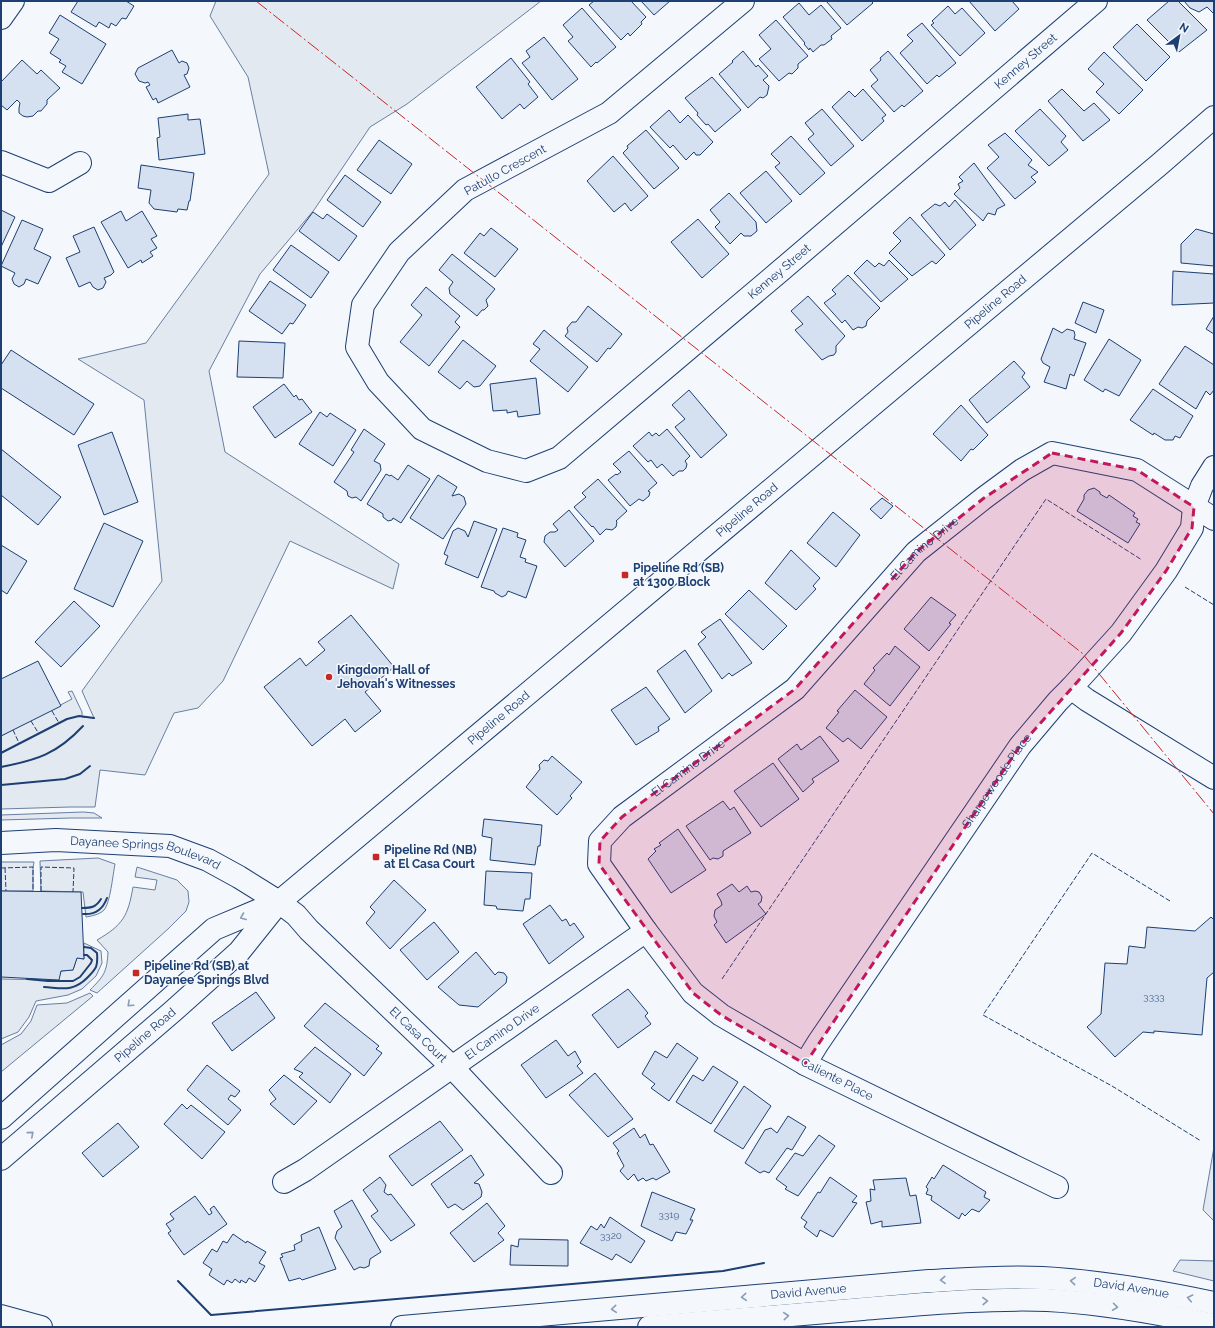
<svg xmlns="http://www.w3.org/2000/svg" width="1215" height="1328" viewBox="0 0 1215 1328" font-family="Raleway,sans-serif">
  <style>
    .green { fill: #e3e9f0; stroke: #687fa3 }
    .building { fill: #d5e0f0; stroke: #1d3f73 }
    .lines { fill: none; stroke-linecap: round; stroke-linejoin: round }
    .minor-casing { stroke: #1d3f73; stroke-width: 24 }
    .major-casing { stroke: #1d3f73; stroke-width: 24 }
    .minor { stroke: #f4f7fb; stroke-width: 22 }
    .major { stroke: #f4f7fb; stroke-width: 22 }
    .fence { stroke: #1d3f73; stroke-width: 1; stroke-dasharray: 5 2; stroke-linecap: butt }
    .wall { stroke: #1d3f73; stroke-width: 2 }
    .power { stroke: #c62828; stroke-width: 1; stroke-dasharray: 14 3 2 3; stroke-linecap: butt }
    .oneway { stroke: #889bb7 }
    .marked { fill: #c2185b; fill-opacity: 0.2; stroke: #c2185b; stroke-width: 3; stroke-dasharray: 8 5; stroke-linejoin: round }
    .poi-dot { fill: #c62828; stroke: #f4f7fb; stroke-width: 1.5 }
    .labels { text-anchor: middle; dominant-baseline: central; stroke-width: 3; stroke-linejoin: round; paint-order: stroke }
    .number-label { font-size: 10px; fill: #4b6792 }
    .street-label { font-size: 12px; fill: #1d3f73; stroke: #f4f7fb }
    .poi-label { font-size: 12px; font-weight: bold; fill: #1d3f73; stroke: #f4f7fb; text-anchor: start }
  </style>
  <rect width="100%" height="100%" fill="#f4f7fb"/>
  <path class="green" d="M216,1H541L407,104L370,127L314,210L260,274L209,371L225,452L399,564L393,589L290,541L223,681L198,708L174,713L145,775L100,770L95,807H70L1,809V736L72,699L68,692L72,691L82,712V717L94,718L82,691L162,581L144,400L78,359L146,343L269,174L248,77L210,16Z
    M83,812L94,813L102,818H71L1,820V815Z
    M98,858L115,864C113,874 110,904 104,910C99,915 91,916 86,917L83,892L41,891L40,861Z
    M1,862H34L33,868V891H1Z
    M137,867L177,880L188,891L189,902L186,911L168,929L97,993L90,990C104,976 107,972 108,952L97,940C123,925 128,916 133,887L155,890L157,880L135,877Z
    M84,943L101,951L102,963L96,976L82,989L68,995L36,1001L29,1017L18,1032L1,1039V979L58,980L61,971L73,970L77,958L84,959Z
    M90,993L93,996L1,1072V1045L21,1034L31,1021L37,1005L67,1003Z
    M1214,1147V1221L1203,1210Z
    M1180,1260L1214,1261V1281L1173,1271Z"/>
  <path class="building" d="M78,1H126L134,6L126,19L122,18L116,26L111,23L109,28L99,22L96,27L71,12Z
    M594,1H631L646,17L641,22L642,24L630,36L628,33L621,40L589,5Z
    M641,1H670L654,15Z
    M826,1H871L873,3L847,25Z
    M969,1H1012L1019,9L995,31Z
    M1169,1H1178L1207,30L1179,52L1147,20Z
    M1184,1H1214V14L1207,7L1199,12L1190,8Z
    M799,3L809,15L821,5L841,28L831,36L832,39L824,45H821L813,52L810,48L809,50L804,44L805,43L783,17Z
    M948,6L955,14L962,8L985,33L960,56L931,25L934,23L932,21Z
    M582,8L616,47L597,63L596,62L591,67L568,41L573,37L563,25Z
    M60,15L106,44L82,84L62,72L66,66L59,62L61,60L50,53L59,39L49,33Z
    M776,20L808,56L798,64V68L792,74L789,73L779,81L759,59L771,49L759,35Z
    M922,23L956,63L939,77L937,75L927,84L900,53L913,41L907,35Z
    M1137,24L1170,57L1146,81L1113,47Z
    M544,37L578,79L552,100L522,63L530,57L526,51Z
    M172,50L179,63L182,61L187,63L189,68L187,74L184,75L190,87L158,103L156,98L153,100L146,87L150,85L148,82L145,83L139,81L135,74L138,68Z
    M743,51L756,67L758,65L768,76L763,80L769,86L767,95L763,98L760,97L748,108L719,74L733,62L732,61Z
    M888,51L923,91L904,107L902,105L894,112L871,86L878,80L870,70L881,60L880,58Z
    M1104,52L1143,90L1119,114L1096,92L1104,84L1088,69Z
    M511,58L530,82L528,84L538,97L524,109L520,104L502,119L476,87Z
    M22,60L37,74L41,70L60,88L47,100V104L41,111H38L33,116L27,117L23,116L19,113V108L20,103L17,100L7,110L1,105V82Z
    M712,77L741,110L715,132L708,124L706,125L697,115L698,113L685,98Z
    M863,89L886,115L882,118L884,121L862,141L832,107L849,91L855,97Z
    M1062,89L1084,111L1094,103L1110,120L1083,141L1048,101Z
    M822,109L854,146L831,166L808,139L814,134L805,123Z
    M1040,109L1066,136L1061,142L1068,150L1049,166L1015,131Z
    M669,110L680,123L688,115L713,142L700,155H696L694,152L686,160L673,145L670,148L650,127Z
    M188,114V120L200,119L205,154L159,160L157,138L160,137L158,118Z
    M646,130L679,168L654,189L623,153L628,148L627,146Z
    M1005,133L1032,160L1028,165L1038,172L1031,177L1036,182L1015,199L987,168L999,157L988,145Z
    M791,136L825,173L800,195L775,167L780,163L771,154Z
    M379,140L412,164L391,194L357,170Z
    M613,156L648,196L631,211L625,203L614,212L587,181Z
    M974,163L1005,205L997,209L995,215L988,213L983,221L954,194L960,188L958,184L963,181L959,177Z
    M141,165L194,173L190,201H189L187,210L178,209L177,212L154,209L149,203L151,190L138,188Z
    M766,171L792,201L766,223L740,193Z
    M345,175L381,202L363,227L327,200Z
    M729,193L756,222L757,231L751,236H744L741,233L730,244L715,227L720,222L710,210Z
    M955,200L976,225L950,250L921,215L935,204L940,206L945,202L949,207Z
    M1,210L15,217L1,247Z
    M121,211L126,221L142,211L157,236L151,239L157,248L150,252L153,256L142,263L141,260L128,268L101,222Z
    M313,212L323,219L327,214L357,236L339,261L299,231Z
    M910,217L945,255L936,264L932,261L912,276L889,253L901,241L893,233Z
    M698,219L729,254L702,278L671,242Z
    M22,220L43,229L34,249L51,257L38,284L26,279L24,284L19,287L14,284L12,279L15,273L1,266Z
    M94,227L114,272L111,275L104,278L106,282L103,288L98,290L93,287L90,282L79,287L66,258L80,252L73,236Z
    M491,228L518,249L495,277L464,253L480,233L484,236Z
    M1196,229L1214,234V266L1181,263V244Z
    M291,245L329,272L311,298L273,270Z
    M452,254L495,289L486,300L488,306L484,310H482L477,316L450,294L449,288L453,282L439,270Z
    M867,260L875,267L879,263L884,266L889,260L908,279L881,302L854,273Z
    M1173,271L1214,274V303L1172,305Z
    M848,275L880,308L867,321L866,326L862,328L858,327L853,330L845,320L842,323L824,303L836,294L832,290Z
    M270,281L306,305L293,324L290,323L282,334L249,311Z
    M426,287L460,316L455,322L460,327L429,366L400,342L422,315L411,305Z
    M808,296L845,336L836,346V352L834,355L829,356L822,360L795,330L803,324L791,311Z
    M1083,302L1104,310L1096,333L1075,323Z
    M588,306L622,334L610,349L608,348L597,362L565,336L568,332L567,328L572,322H576Z
    M1214,316V334L1206,329Z
    M1053,328L1062,333L1067,329L1074,331L1075,335L1074,339L1086,343L1074,376L1070,374L1066,389L1044,382L1050,367L1043,363L1041,359Z
    M544,330L588,367L568,392L530,361L540,349L533,344Z
    M1109,339L1141,360L1119,396L1105,389L1103,392L1084,380Z
    M463,340L496,366L480,386L474,387L467,381L460,389L438,372Z
    M239,341L285,343L283,378L237,377Z
    M1185,346L1214,365V390L1210,395L1206,391L1196,409L1159,384Z
    M11,350L94,404L74,435L1,388V365Z
    M1014,361L1025,373L1022,377L1030,387L987,423L969,400Z
    M536,378L540,414L518,417L517,411L507,413V410L493,411L490,384Z
    M284,384L294,397L296,395L299,400L302,399L312,412L275,438L253,407Z
    M1153,389L1193,416L1180,438L1175,436L1173,440H1165L1154,433L1153,435L1130,420Z
    M689,390L727,435L701,458L675,427L685,419L672,405Z
    M961,405L988,435L973,450L971,449L961,461L933,434Z
    M320,412L327,417L330,413L356,430L333,466L299,444Z
    M364,429L385,444L374,461L380,464L381,470L361,501L356,497L352,498L348,496L347,491L334,482L354,452L351,450Z
    M667,429L690,456L685,461L687,464L686,468L683,471H679L673,476L662,464L657,468L651,460L648,462L633,446L649,432L652,436L656,433L659,436Z
    M112,432L138,502L104,515L78,445Z
    M1,449L61,497L38,525L1,495Z
    M629,451L657,483L648,491L650,492L649,496L643,501L639,499L630,506L608,480L616,474L617,475L621,472L613,464Z
    M408,465L430,479L401,523L393,518L392,520L388,521L383,517V514L367,504L386,474L390,476L391,475L398,480Z
    M438,475L457,487L452,496L459,494L464,497L466,504L443,539L410,518Z
    M598,479L627,511L616,521L617,522L616,527L612,530L606,529L600,535L593,526L592,527L574,507L586,497L582,493Z
    M1094,488L1100,492V494L1107,498L1109,495L1135,513L1133,516L1138,519L1136,522L1140,524L1128,543L1077,511L1084,499V495L1088,490Z
    M882,498L893,506L881,519L870,509Z
    M569,510L594,541L565,567L544,542L545,536L550,532H555L558,530L553,524Z
    M833,512L860,535L836,567L807,543Z
    M474,521L497,529L478,578L445,564L448,556L444,554L453,531L458,528L465,531L468,537Z
    M104,523L143,541L113,607L74,589Z
    M503,528L518,533L517,537L526,540L520,557L526,559L525,562L537,566L526,598L508,591L506,595L502,597L495,593L494,591L481,587Z
    M1,545L27,561L7,594L1,590Z
    M791,550L820,578L813,586L816,589L796,610L765,583Z
    M749,590L787,626L763,650L725,614Z
    M931,597L956,615L949,623L951,624L929,651L904,629Z
    M74,601L100,626L61,667L35,642Z
    M351,615L394,667L365,692L381,711L355,732L345,719L312,746L264,687L300,658L306,666L325,650L318,642Z
    M720,619L752,663L732,676L729,673L722,679L698,644L706,637L701,632Z
    M895,646L920,667L890,706L864,684L875,670L873,668L887,653L889,655Z
    M685,650L712,691L685,713L657,671Z
    M38,661L61,706L1,736V679Z
    M646,687L670,719L658,727L659,731L636,745L611,710Z
    M855,690L887,717L861,749L848,738L843,742L826,728L839,712L837,711Z
    M820,736L839,761L812,779L814,782L803,792L778,759L797,744L801,750Z
    M552,756L582,782L570,796L572,798L557,815L526,787L540,769L539,765L544,760L548,761Z
    M773,763L799,799L761,827L734,791Z
    M723,801L730,810L734,807L751,833L723,851V856L718,859L713,858L710,860L686,826Z
    M484,819L542,825L540,846H538L535,865L490,860L492,838L482,836Z
    M678,829L706,870L671,893L648,859L656,851L654,849L661,845L659,843Z
    M486,871L532,873L530,899H525L523,911L497,909L496,906L484,905Z
    M394,880L426,910L390,949L366,923L375,912L370,907Z
    M732,884L739,892L747,886L751,892L755,891L759,892L762,897L761,902L758,904L766,914L726,943L714,925L717,922L714,916L715,910L722,905L721,901L717,894Z
    M1,891L81,892L84,959L77,958L73,970L61,971L59,980L1,977Z
    M550,905L562,921L566,919L570,926L574,923L584,937L549,964L523,924Z
    M1211,917L1214,920V972L1207,978L1202,1035L1154,1031V1033L1143,1032L1115,1057L1087,1027L1101,1014L1105,963L1127,964L1129,946L1145,948L1147,927L1195,931Z
    M434,922L459,952L427,980L400,950Z
    M476,952L495,975L498,972L504,973L507,977L506,983L478,1007L459,1005L438,987Z
    M628,989L648,1013L645,1016L651,1024L618,1048L592,1015Z
    M256,992L275,1018L232,1051L212,1023Z
    M325,1003L379,1046L376,1049L382,1053L364,1076L304,1026Z
    M556,1040L568,1056L575,1051L581,1062L577,1066L583,1073L546,1098L521,1065Z
    M677,1043L698,1058L669,1101L651,1088L655,1084L642,1074L655,1051L667,1058Z
    M315,1047L351,1074L330,1103L299,1077L303,1073L294,1069Z
    M207,1065L240,1091L235,1097L231,1095L228,1099L241,1110L228,1125L187,1090Z
    M713,1066L738,1082L711,1124L676,1102L693,1075L703,1081Z
    M595,1073L633,1119L608,1137L569,1095Z
    M284,1075L317,1101L294,1125L270,1104L276,1099L269,1090Z
    M744,1086L771,1106L743,1149L714,1131Z
    M182,1104L187,1109L191,1105L225,1132L202,1159L164,1124Z
    M788,1116L806,1127L792,1150L787,1148L769,1173L764,1171L760,1173L745,1163L765,1130L771,1128L777,1133Z
    M440,1121L463,1150L412,1186L389,1156Z
    M118,1123L139,1147L103,1177L82,1153Z
    M634,1128L640,1138L645,1134L650,1145L653,1144L670,1172L656,1180L653,1178L646,1181L643,1178L638,1181L634,1174L628,1180L620,1171L624,1166L617,1153L619,1151L613,1143Z
    M819,1135L835,1146L798,1196L785,1189L787,1187L776,1179L795,1153L803,1156Z
    M471,1155L484,1175L474,1183L479,1184L482,1192L481,1197L463,1210L455,1204L448,1208L431,1184Z
    M943,1165L986,1192L984,1197L990,1200L979,1212L972,1209L965,1216L962,1213L959,1219L931,1200L932,1196L926,1194L928,1189L926,1187L932,1177L934,1179Z
    M380,1177L386,1185L384,1192L388,1195L391,1194L415,1225L391,1241L371,1216L378,1211L363,1190Z
    M830,1177L857,1196L852,1202L857,1203L833,1237L820,1230L817,1237L804,1227L807,1222L801,1218L818,1192L820,1193Z
    M906,1178L910,1196L916,1195L921,1223L882,1227V1221L871,1224L866,1202L871,1201L870,1189L875,1190L873,1180Z
    M652,1192L695,1209L690,1220H693L686,1234L676,1232L672,1241L641,1226Z
    M195,1196L209,1215L212,1213L210,1209L214,1206L227,1224L184,1255L168,1233L171,1231L166,1224L174,1219L170,1214Z
    M352,1200L381,1252L370,1259L369,1266L364,1268L360,1267L354,1270L335,1238L337,1231L342,1227L334,1211Z
    M487,1203L505,1226L498,1233L504,1240L474,1262L450,1233Z
    M610,1217L645,1241L631,1263L616,1254L612,1260L580,1243L591,1226L597,1230L601,1224L604,1228Z
    M319,1227L336,1269L302,1280L300,1278L289,1281L280,1258L283,1257L281,1254L295,1250L294,1245L302,1241L301,1235Z
    M233,1234L246,1243L247,1241L266,1252L259,1263L265,1266L255,1282L249,1278L246,1283L241,1280L240,1283L235,1279L232,1283L227,1280L224,1285L209,1275L212,1269L203,1263L212,1249L217,1252L223,1241L227,1243Z
    M519,1239L568,1240V1266L510,1265L511,1245L518,1247Z"/>
  <g class="lines">
    <g class="minor-casing">
      <g id="minor">
        <path id="s1" d="M743,1L609,113L465,190L399,252L363,305L357,347L378,382L422,429L487,461L526,471L559,458L779,272L1096,1"/>
        <path d="M1,18L13,1"/>
        <path d="M1,162L49,181L80,163"/>
        <path d="M1071,688L1087,700L1214,778"/>
        <path id="s2" d="M1,843L56,840L170,846L208,860L239,877L279,902L296,915L309,930L452,1067L551,1173"/>
        <path id="s3" d="M805,1064L818,1043L1020,746L1058,701L1071,688L1121,633L1166,571L1192,528L1194,507L1202,486L1214,467"/>
        <path id="s4" d="M284,1182L305,1170L646,931"/>
        <path id="s5" d="M1057,1187L805,1064L721,1015L693,993L646,931L599,864L600,841L622,817L795,689L916,552L984,498L1022,470L1052,453L1137,470L1214,519"/>
      </g>
    </g>
    <g class="major-casing">
      <g id="major">
        <path d="M1,1118L214,929L276,903"/>
        <path id="s6" d="M1,1159L172,1012L239,952L279,902L1160,164L1214,117"/>
        <path d="M1,1316L41,1327"/>
        <path id="s7" d="M402,1327L929,1281C967,1279 1004,1276 1042,1278C1100,1281 1157,1291 1214,1303"/>
        <path d="M649,1327C720,1321 792,1315 863,1309C924,1304 985,1298 1047,1300C1103,1303 1159,1313 1214,1325"/>
      </g>
    </g>
    <use href="#minor" class="minor"/>
    <use href="#major" class="major"/>
    <path class="fence" d="M1185,587L1214,605
      M52,711L59,723
      M31,721L39,734
      M13,730L19,743
      M1,868L33,867V891
      M5,868L6,891
      M41,891V867L74,868L73,892
      M1170,901L1092,853L983,1015L1112,1086L1201,1141
      M722,979L1046,499L1142,560"/>
    <path class="wall" d="M1,753L67,719L79,716L94,718
      M1,767C37,760 57,754 83,726
      M1,785L65,779L80,774L90,766
      M82,908C92,908 96,907 101,899
      M83,914C95,915 103,909 107,898
      M27,979L48,981H73L80,977L91,963L92,960L87,955H84
      M44,987C62,988 73,992 87,978C97,968 98,966 97,953L91,948L84,947
      M178,1281L211,1315L723,1271L764,1263"/>
    <path class="power" d="M256,1L1082,653L1214,814"/>
  </g>
  <defs><path id="oneway-chevron" d="M-2-3.5L2.5 0L-2 3.5" fill="none" stroke-width="1.6" stroke-linecap="round" stroke-linejoin="round"/></defs>
  <g class="oneway">
    <use href="#oneway-chevron" transform="translate(243 917) rotate(158)"/>
    <use href="#oneway-chevron" transform="translate(130 1004) rotate(138)"/>
    <use href="#oneway-chevron" transform="translate(31 1134) rotate(-41)"/>
    <use href="#oneway-chevron" transform="translate(943 1280) rotate(177)"/>
    <use href="#oneway-chevron" transform="translate(1073 1281) rotate(-175)"/>
    <use href="#oneway-chevron" transform="translate(744 1297) rotate(175)"/>
    <use href="#oneway-chevron" transform="translate(1190 1298) rotate(-168)"/>
    <use href="#oneway-chevron" transform="translate(985 1301) rotate(-2)"/>
    <use href="#oneway-chevron" transform="translate(1115 1307) rotate(8)"/>
    <use href="#oneway-chevron" transform="translate(614 1309) rotate(175)"/>
    <use href="#oneway-chevron" transform="translate(786 1316) rotate(-5)"/>
  </g>
  <path class="marked" d="M1052,453L1137,470L1194,507L1192,528L1166,571L1121,633L1020,746L805,1064L721,1015L693,993L599,864L600,841L622,817L795,689L916,552L984,498Z"/>
  <g class="poi-dot">
    <rect x="621" y="571" width="8" height="8" rx="2"/>
    <circle cx="329" cy="677" r="4"/>
    <rect x="372" y="853" width="8" height="8" rx="2"/>
    <rect x="132" y="969" width="8" height="8" rx="2"/>
  </g>
  <g class="labels">
    <g class="number-label">
      <text x="1154" y="996">3333</text>
      <text x="669" y="1214">3319</text>
      <text x="611" y="1235">3320</text>
    </g>
    <g class="street-label">
      <text stroke="none"><textPath href="#s1" startOffset="1401">Kenney Street</textPath></text>
      <text transform="translate(505 170) rotate(-29)">Patullo Crescent</text>
      <text stroke="none"><textPath href="#s1" startOffset="1077">Kenney Street</textPath></text>
      <text stroke="none"><textPath href="#s6" startOffset="1314">Pipeline Road</textPath></text>
      <text stroke="none"><textPath href="#s6" startOffset="990">Pipeline Road</textPath></text>
      <text stroke="none"><textPath href="#s5" startOffset="1035">El Camino Drive</textPath></text>
      <text stroke="none"><textPath href="#s6" startOffset="666">Pipeline Road</textPath></text>
      <text stroke="none"><textPath href="#s5" startOffset="711">El Camino Drive</textPath></text>
      <text stroke="none"><textPath href="#s3" startOffset="342">Sharpewoode Place</textPath></text>
      <text stroke="none"><textPath href="#s2" startOffset="146">Dayanee Springs Boulevard</textPath></text>
      <text stroke="none"><textPath href="#s4" startOffset="265">El Camino Drive</textPath></text>
      <text stroke="none"><textPath href="#s2" startOffset="485">El Casa Court</textPath></text>
      <text stroke="none"><textPath href="#s6" startOffset="190">Pipeline Road</textPath></text>
      <text transform="translate(837 1079) rotate(27)">Caliente Place</text>
      <text stroke="none"><textPath href="#s7" startOffset="732">David Avenue</textPath></text>
      <text stroke="none"><textPath href="#s7" startOffset="408">David Avenue</textPath></text>
    </g>
    <g class="poi-label">
      <text x="633" y="568">Pipeline Rd (SB)<tspan x="633" dy="14">at 1300 Block</tspan></text>
      <text x="337" y="670">Kingdom Hall of<tspan x="337" dy="14">Jehovah's Witnesses</tspan></text>
      <text x="384" y="850">Pipeline Rd (NB)<tspan x="384" dy="14">at El Casa Court</tspan></text>
      <text x="144" y="966">Pipeline Rd (SB) at<tspan x="144" dy="14">Dayanee Springs Blvd</tspan></text>
    </g>
  </g>
  <rect width="1215" height="1328" fill="none" stroke="#1d3f73" stroke-width="4"/>
  <g transform="translate(1179 36) rotate(32)" stroke="#f4f7fb" stroke-width="3" paint-order="stroke">
  <path d="M0-3L7 15L0 10L-7 15Z" fill="#1d3f73"/>
  <text y="-6" font-size="11" font-weight="bold" text-anchor="middle" fill="#1d3f73">N</text>
  </g>
</svg>
